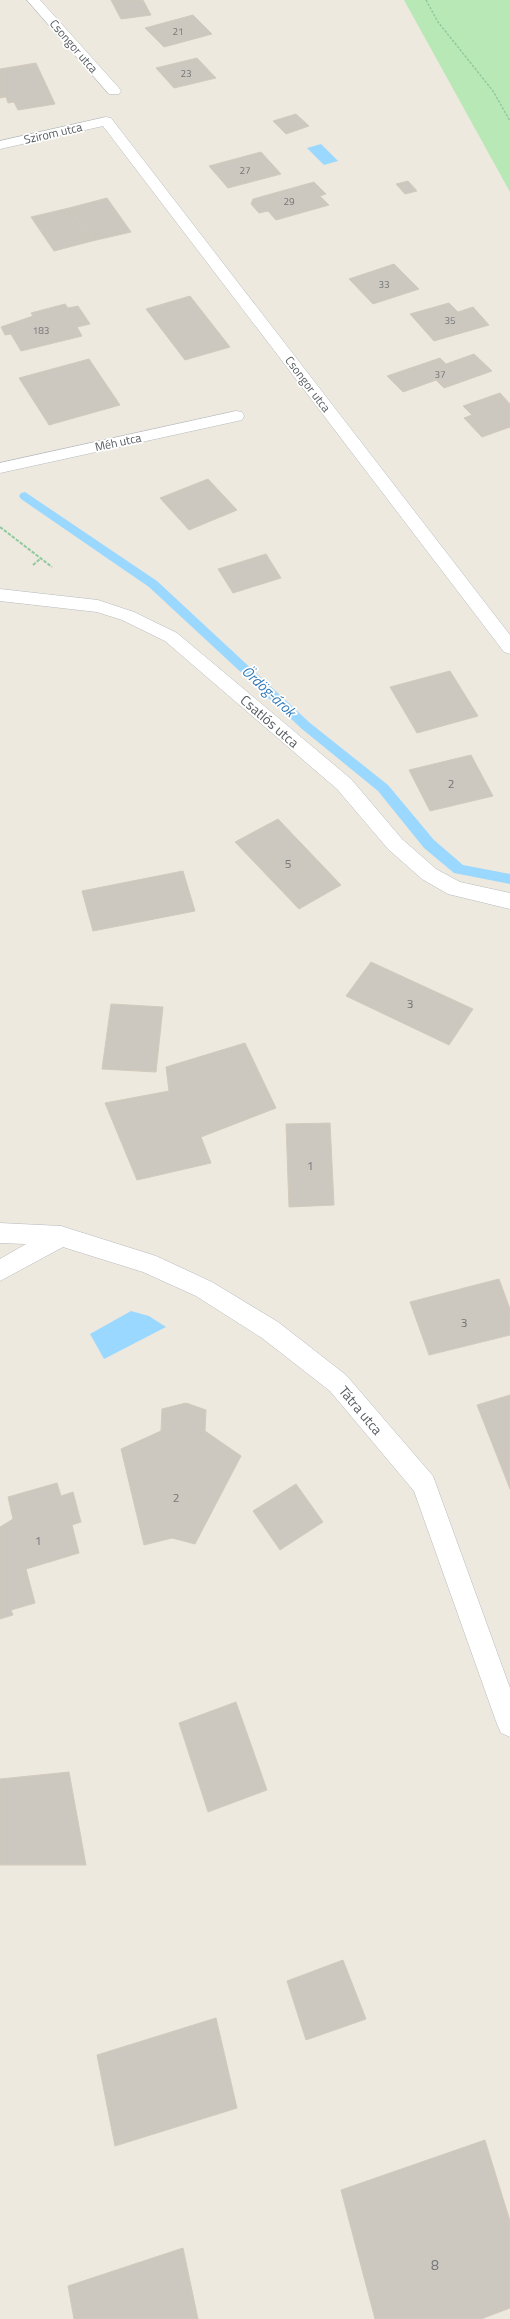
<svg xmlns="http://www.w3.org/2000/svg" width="510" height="2319" viewBox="0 0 510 2319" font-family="'Titillium Web',sans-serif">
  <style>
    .green { fill: #b9e8b7 }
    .water { fill: #9bd8ff }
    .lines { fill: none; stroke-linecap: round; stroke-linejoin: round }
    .stream { fill: #9bd8ff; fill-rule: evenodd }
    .building { fill: #ccc7bf; stroke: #d2cabc }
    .minor-casing { stroke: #b6babf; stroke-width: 1 }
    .path-far1 { stroke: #90c99d; stroke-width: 1.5; stroke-dasharray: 2.5 1.5; stroke-linecap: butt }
    .path { stroke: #90c99d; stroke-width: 2; stroke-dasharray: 3.5 1.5; stroke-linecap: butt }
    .minor { fill: #fff; fill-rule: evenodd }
    .labels { text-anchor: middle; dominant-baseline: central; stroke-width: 3.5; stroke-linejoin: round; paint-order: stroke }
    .far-number-label { font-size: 10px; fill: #747778 }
    .far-street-label { font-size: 12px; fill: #575c61; stroke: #fff }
    .number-label { font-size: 12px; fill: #747778 }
    .street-label { font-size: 14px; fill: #575c61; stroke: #fff }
    .near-number-label { font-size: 14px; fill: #747778 }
    .water-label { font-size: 15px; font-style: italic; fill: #3079ba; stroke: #fff }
  </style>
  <rect width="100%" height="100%" fill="#ede9de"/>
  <path class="green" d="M404,0H510V192Z"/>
  <path class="water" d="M321,144L338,161L324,165L307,148Z
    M131,1311L149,1316L166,1327L104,1359L90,1334Z"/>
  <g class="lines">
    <path class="stream" d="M25,492L157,581L310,723L388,785L434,840L463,865L510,874V884L454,873L424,848L378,791L302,729L149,587L21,499L19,496L21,493Z"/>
  </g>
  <path class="building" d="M111,0H143L151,15L121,19Z
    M193,15L212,34L164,47L145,28Z
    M197,58L216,78L174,88L156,68Z
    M36,63L55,104L18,110L14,102L8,103L6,97L0,98V69Z
    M296,114L309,126L286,134L273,121Z
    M261,152L281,174L228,188L209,166Z
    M408,181L417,191L405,194L396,184Z
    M314,182L326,194L320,196L329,205L276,220L268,211L259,213L251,204L253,199Z
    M107,198L131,232L92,241L69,208Z
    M69,208L92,241L54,251L31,217Z
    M394,264L419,289L373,304L349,279Z
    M190,296L230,347L185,360L146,309Z
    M449,303L458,312L473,307L489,325L434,341L410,314Z
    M65,304L68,308L78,306L90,324L77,327L82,336L21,351L11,334L5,335L1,327L33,316L31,313Z
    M474,354L492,371L444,388L436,380L403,392L387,376L440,358L446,364Z
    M89,359L120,405L49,425L19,378Z
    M500,393L510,404V427L482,437L464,418L472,415L463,406Z
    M208,479L237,510L189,530L160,498Z
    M266,554L281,578L233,593L218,569Z
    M450,671L478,716L417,733L390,687Z
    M471,755L493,796L430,811L409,770Z
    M278,819L341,885L299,909L235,842Z
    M183,871L195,911L93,931L82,891Z
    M371,962L473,1009L449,1045L346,996Z
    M111,1004L163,1007L156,1072L102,1069Z
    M245,1043L276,1108L201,1137L211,1163L137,1180L105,1103L169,1091L166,1067Z
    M330,1123L334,1205L289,1207L286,1124Z
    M499,1279L510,1309V1335L429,1355L410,1302Z
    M510,1395V1489L477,1405Z
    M186,1403L206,1410L205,1431L241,1456L195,1544L172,1538L144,1545L121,1449L161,1431L162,1409Z
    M57,1483L61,1496L73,1492L81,1522L72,1525L79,1553L26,1569L35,1603L11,1610L13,1615L0,1619V1527L13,1519L8,1497Z
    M296,1484L323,1522L280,1550L253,1511Z
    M236,1702L267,1790L208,1812L179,1723Z
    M69,1772L86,1865H0V1779Z
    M343,1960L366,2019L306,2040L287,1981Z
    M216,2018L237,2108L115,2146L97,2055Z
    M485,2140L510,2221V2308L481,2319H375L341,2190Z
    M183,2248L198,2319H74L68,2286Z"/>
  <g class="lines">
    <g class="minor-casing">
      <path id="minor" d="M27,0H40L119,88L121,91L119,94H109Z
        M106,117L111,118L510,635V654L504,652L103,126L0,149V141Z
        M236,411L242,412L244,416L242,420L0,473V463Z
        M0,589L98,600L134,612L177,633L351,779L402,839L436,869L460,882L510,893V909L448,894L422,879L388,849L337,789L165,641L122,620L97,612L0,601Z
        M0,1223L61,1226L156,1256L212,1282L278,1322L346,1375L433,1476L510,1688V1737L501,1733L497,1724L414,1491L330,1391L262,1338L196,1296L143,1272L63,1247L0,1281V1259L26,1244L0,1243Z"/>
    </g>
    <path class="path-far1" d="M426,0L438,22L493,91L510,121"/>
    <path class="path" d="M0,527L52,567
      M33,565L40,559"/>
    <use href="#minor" class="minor"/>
  </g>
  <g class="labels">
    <g class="far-number-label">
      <text x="178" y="31">21</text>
      <text x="186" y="73">23</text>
      <text x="245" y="170">27</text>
      <text x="289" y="201">29</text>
      <text x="384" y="284">33</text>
      <text x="450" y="320">35</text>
      <text x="41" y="330">183</text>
      <text x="440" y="374">37</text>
    </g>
    <g class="far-street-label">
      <text transform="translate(74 46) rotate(49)">Csongor utca</text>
      <text transform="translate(53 133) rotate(-13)">Szirom utca</text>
      <text transform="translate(308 384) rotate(53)">Csongor utca</text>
      <text transform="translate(118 442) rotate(-12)">Méh utca</text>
    </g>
    <g class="number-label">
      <text x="451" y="783">2</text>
      <text x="288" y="863">5</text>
      <text x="410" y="1003">3</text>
      <text x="310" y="1165">1</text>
      <text x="464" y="1322">3</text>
      <text x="176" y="1497">2</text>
      <text x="38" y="1540">1</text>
    </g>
    <g class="street-label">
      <text transform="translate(270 721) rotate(41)">Csatlós utca</text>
      <text transform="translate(361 1410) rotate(50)">Tátra utca</text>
    </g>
    <g class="near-number-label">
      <text x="435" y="2264">8</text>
    </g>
    <g class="water-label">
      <text transform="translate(269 691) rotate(43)">Ördög-árok</text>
    </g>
  </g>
</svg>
